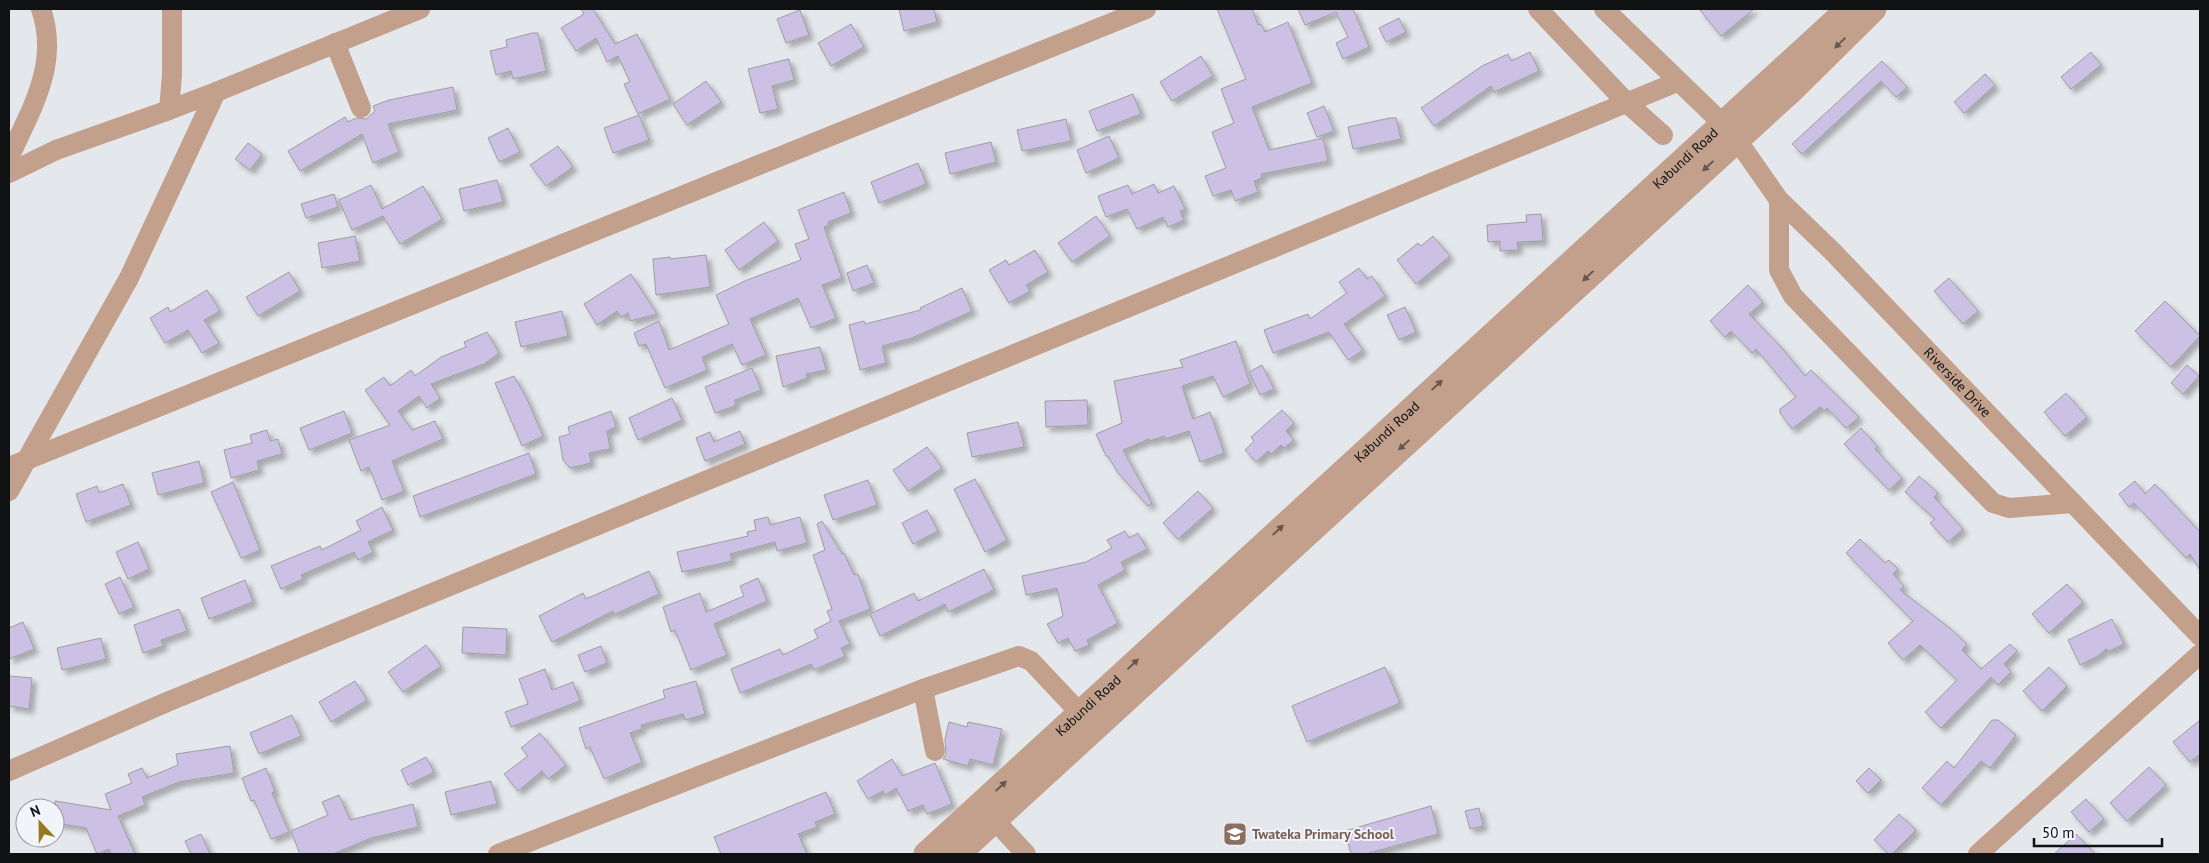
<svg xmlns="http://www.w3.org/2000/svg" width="2209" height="863" viewBox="0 0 2209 863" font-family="'PT Sans',sans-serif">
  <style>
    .building { fill: #ccc1e4; stroke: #9e9da1; filter: url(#shadow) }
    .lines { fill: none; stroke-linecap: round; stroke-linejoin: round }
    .minor { stroke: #c2a08c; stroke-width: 20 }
    .tertiary { stroke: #c2a08c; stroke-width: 25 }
    .oneway { fill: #69584f }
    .labels { text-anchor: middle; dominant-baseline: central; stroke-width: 4; stroke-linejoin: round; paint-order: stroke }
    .street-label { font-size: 14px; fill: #101112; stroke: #f1f4f8 }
    .education-label { font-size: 14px; font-weight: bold; fill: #785e54; stroke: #f1f4f8; text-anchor: start }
  </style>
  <defs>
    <filter id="shadow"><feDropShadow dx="4.5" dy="4.5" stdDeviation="2.5" flood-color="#0004"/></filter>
  </defs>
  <rect width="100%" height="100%" fill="#e4e7eb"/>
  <path class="building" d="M581,9H593L615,44L637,34L670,99L638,114L624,84L630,82L618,56L607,62L596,38L576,51L561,28L584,14Z
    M899,9H934L937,22L904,31Z
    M1217,9H1252L1258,25L1261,24L1265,32L1288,22L1312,83L1252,107L1269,150L1323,138L1328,161L1261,174L1262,178L1254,181L1258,192L1235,201L1231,190L1213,196L1205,176L1226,168L1212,132L1234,123L1221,89L1246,79Z
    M1298,9H1353L1369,47L1343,59L1336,43L1348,37L1336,12L1305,25Z
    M1699,9H1754L1721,36Z
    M800,10L809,35L786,43L777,19Z
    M1399,18L1406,32L1386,42L1379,28Z
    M851,24L864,47L831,66L818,43Z
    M532,33H538L546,71L513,79L511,71L496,75L490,51L507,47L506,40Z
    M1530,52L1539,71L1494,92L1491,86L1434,126L1421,108L1482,66L1508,54L1511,61Z
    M2091,52L2101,65L2071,89L2061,77Z
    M1201,56L1213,76L1172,101L1160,82Z
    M789,59L794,80L772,86L778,109L760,113L748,69Z
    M1882,61L1907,87L1896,97L1881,81L1802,154L1792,144Z
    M1985,74L1995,85L1964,113L1954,102Z
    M706,81L721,102L687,125L673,104Z
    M453,87L457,110L388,124L399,152L373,163L362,134L300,171L288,151L345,117L348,122L356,118L366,119L375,111L373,106L389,100Z
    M1133,94L1141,114L1097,131L1089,111Z
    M1324,106L1334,131L1317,137L1307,113Z
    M639,115L649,140L613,153L604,128Z
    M1390,118H1396L1401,139L1353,149L1348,127Z
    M1066,119L1071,141L1022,151L1017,130Z
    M508,128L520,152L499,162L488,138Z
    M1109,136L1119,158L1086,173L1077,150Z
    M991,142L996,162L950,174L945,153Z
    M248,143L262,154L250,170L235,159Z
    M558,146L573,167L546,186L530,165Z
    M918,163L926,184L879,203L871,182Z
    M497,180L503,202L464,211L459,189Z
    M1154,184L1158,193L1174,186L1185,209L1180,211L1184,220L1168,227L1163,217L1137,229L1127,209L1106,217L1098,196L1128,185L1132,194Z
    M371,185L382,209L423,186L442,219L400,244L383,216L352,230L339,200Z
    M844,192L851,213L828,222L829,225L824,227L842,278L822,285L836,318L811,328L798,298L750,319L766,355L742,365L732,344L702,357L707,370L665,388L646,344L639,346L634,333L659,321L669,350L729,324L716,295L747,280L801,260L795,244L809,239L798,210Z
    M334,194L338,207L306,218L301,204Z
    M1541,214L1543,241L1517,242L1518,250L1500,251V241L1488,242L1487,225L1527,222L1526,215Z
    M1096,216L1110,236L1072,262L1058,243Z
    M764,222L778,241L739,270L725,250Z
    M355,236L360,261L322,268L318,243Z
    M1433,236L1450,256L1416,284L1397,260L1418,243L1421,246Z
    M1035,250L1048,272L1026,285L1030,291L1009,303L989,270L1006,260L1009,265Z
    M706,255L710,287L656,295L653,259L670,257V259Z
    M867,265L874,283L853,291L847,273Z
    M1359,268L1367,279L1372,276L1385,296L1344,324L1363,350L1348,360L1329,332L1273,353L1264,330L1308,314L1310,319L1347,293L1339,282Z
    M289,272L300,291L258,316L246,297Z
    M631,274L657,314L630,321L628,313L621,317L617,311L597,325L584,304Z
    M1949,278L1978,311L1963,324L1934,291Z
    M1748,285L1763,302L1749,314L1781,347L1805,376L1811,370L1859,417L1846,428L1827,408L1825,411L1820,407L1792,429L1780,413V409L1796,397L1756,349L1752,353L1731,331L1725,337L1710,321Z
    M962,288L972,311L912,338L882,346L886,363L860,370L849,325L864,321L865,324L921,310L920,308Z
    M207,290L220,311L204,320L219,343L202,353L188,330L165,343L150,318L168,307L170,312Z
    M2165,301L2200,336L2171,367L2135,331Z
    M1405,307L1416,332L1399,340L1387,315Z
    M562,311L568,336L521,347L515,322Z
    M487,332L499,353L484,364L431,384L440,398L427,408L419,396L398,411L412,430L435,421L443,439L392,461L404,491L382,500L369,467L361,471L349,440L390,425L365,390L384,377L390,386L411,370L415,376L441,357L466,347L464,342Z
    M1236,341L1250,384L1223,397L1213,376L1182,386L1193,419L1210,412L1224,453L1200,462L1189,431L1165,439L1164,436L1150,441L1149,439L1123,450L1152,503L1148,506L1118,473L1108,456H1106L1096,434L1122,423L1114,381L1183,367L1180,360Z
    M820,347L826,370L806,374L807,378L783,387L776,356Z
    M1262,365L1274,389L1260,395L1249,372Z
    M2187,365L2199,376L2183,394L2171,383Z
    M752,368L761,390L735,400V406L715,413L705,387Z
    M514,376L526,397L543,436L522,446L495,383Z
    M2066,393L2087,417L2065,436L2044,412Z
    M672,398L682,420L638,440L629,418Z
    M1087,400L1088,425L1046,427L1045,401Z
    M1282,410L1294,423L1286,431L1294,440L1284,448L1281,445L1271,454L1268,451L1256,462L1245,450L1254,441L1251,437Z
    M344,411L352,433L309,450L300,428Z
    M611,411L616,427L607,431L610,449L589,453L591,463L570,468L563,460L559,437L570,434L568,427Z
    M1018,422L1024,447L972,457L967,433Z
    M1861,428L1878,447L1875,449L1902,478L1889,490L1844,444Z
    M267,430L270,441L278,439L282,454L257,461L259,470L231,478L224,450L252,443L250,435Z
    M740,431L745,444L705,461L696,438L710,432L714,442Z
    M927,447L942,468L908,491L893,470Z
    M529,453L536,474L420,517L413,496Z
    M199,461L204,483L158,495L152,473Z
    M1919,476L1938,493L1934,497L1963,529L1948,542L1930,523L1935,519L1905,492Z
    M975,479L1007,540L985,552L954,489Z
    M868,480L877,505L833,520L824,495Z
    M2135,481L2145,494L2155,484L2200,532V570L2190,554L2186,558L2134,503L2129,507L2119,494Z
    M233,482L260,550L241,558L211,492Z
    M123,484L131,505L86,522L76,494L97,486L99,493Z
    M1198,491L1213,508L1178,539L1163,523Z
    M382,507L393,530L368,542L373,552L358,560L354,552L301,575L303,579L281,589L271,566L320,546L322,550L361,530L356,521Z
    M927,510L938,531L913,544L902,523Z
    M768,517L770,525L800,517L807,543L777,551L775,542L730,554L732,561L682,572L677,552L748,536L747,532L756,530L754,520Z
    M822,521L842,554L844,553L854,575L858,574L870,609L839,621L850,644L841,648L845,656L814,670L811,664L740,693L731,669L780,649L783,655L818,638L814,630L831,621L827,611L832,609L813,555L825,550L817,524Z
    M1125,531L1129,538L1138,533L1147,549L1121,562L1125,570L1098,585L1118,623L1087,640L1089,645L1075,651L1068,638L1058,643L1047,624L1063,616L1057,588L1026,595L1022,576L1086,562L1112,548L1107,540Z
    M1860,539L1885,563L1889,560L1898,569L1893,574L1904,586L1900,590L1951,629L1967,644L1962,650L1981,669L2010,644L2017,651L2004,664L2011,672L1998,685L1991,677L1941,728L1925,712L1957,680L1920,645L1903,660L1888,643L1913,621L1846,553Z
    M138,542L149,569L128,579L116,552Z
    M984,569L994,590L948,612L945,604L880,636L870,614L914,593L918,601Z
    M649,571L659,594L615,614L613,611L552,642L539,616L583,593L586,599Z
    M120,577L134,607L119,614L105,584Z
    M758,578L767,601L714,624L727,655L691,670L675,630L671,632L663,607L700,593L706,612L744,596L740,586Z
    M245,580L253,602L209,619L201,598Z
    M2067,584L2083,602L2049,633L2032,614Z
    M179,609L187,631L161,640L163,646L143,653L134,625Z
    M2112,619L2124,644L2109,651L2106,649L2098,656L2080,665L2068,640Z
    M23,622L34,649L9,659V628Z
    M463,627L507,629L506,655L462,653Z
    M101,638L106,659L62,670L57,648Z
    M426,645L441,666L403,692L388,672Z
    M601,646L607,663L585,672L578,655Z
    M1385,667L1400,703L1307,742L1292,706Z
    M2049,667L2067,686L2042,711L2023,691Z
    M545,669L552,690L573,682L580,701L511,727L505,712L528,704L519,679Z
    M9,676L32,678L29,709L9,706Z
    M355,681L367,700L331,722L319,702Z
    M696,681L705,714L685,720L683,714L641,725L642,729L630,733L642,762L604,779L590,747L586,749L579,728L665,698L663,690Z
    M292,715L301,736L259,754L250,733Z
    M1992,720H1998L2016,735L1990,768L1981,761L1941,805L1922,788L1947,761L1954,768Z
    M2200,720V754L2190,762L2173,742Z
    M949,722L967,727L968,722L1002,729L993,765L970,759L968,766L943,759L946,754L945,739Z
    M540,733L566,765L548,779L542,771L518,791L504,774L528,756L521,748Z
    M230,746L234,773L179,782L142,797L145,805L118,816L135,854H111L109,849L97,854L86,828L55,823V801L111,810L105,794L132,783L128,774L142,768L147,778L178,765L176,754Z
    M426,757L434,772L408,785L401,770Z
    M892,759L902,776L935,763L952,804L927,814L923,805L908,811L896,788L885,795L883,791L868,799L857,781Z
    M2149,767L2166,785L2127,821L2110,803Z
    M266,768L275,792L272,793L289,832L271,839L254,800L251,801L242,778Z
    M1869,768L1881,780L1868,793L1856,781Z
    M491,781L497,804L451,815L445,792Z
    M826,792L835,814L815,822L817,827L798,834L807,854H721L714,837Z
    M339,795L350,820L413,804L418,827L371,838L333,854H300L291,831L328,815L322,802Z
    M2086,799L2104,819L2089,832L2071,812Z
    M1431,806L1438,834L1366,854H1351L1345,831Z
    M1479,808L1483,826L1470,829L1465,811Z
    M1899,814L1916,830L1892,854H1889L1874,840Z
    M201,834L210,854H191L185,841Z
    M2076,834L2095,854H2054Z"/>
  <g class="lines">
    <g class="minor">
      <path d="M1538,9L1627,103L1663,135"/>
      <path id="s1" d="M1604,9L1722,123L1737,140L1779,200L1832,251L2200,636"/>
      <path d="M335,43L361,108"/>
      <path d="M216,92L420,9"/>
      <path d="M9,158C31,109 60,64 41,9"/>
      <path d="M9,173L56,150L169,110"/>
      <path d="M1779,200V270L1793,296L1993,503L2009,508L2073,503"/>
      <path d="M9,467L1146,9"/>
      <path d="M9,491L129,278L216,92L169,110L172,75V9"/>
      <path d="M923,689L935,751"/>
      <path d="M9,771L167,702L1677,82"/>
      <path d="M985,810L1026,854"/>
      <path d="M498,854L923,689L1019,656L1031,661L1080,713"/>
      <path d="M1978,854L2200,654"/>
    </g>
    <g class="tertiary">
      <path id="s2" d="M926,854L1848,9"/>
      <path d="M958,854L1791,91L1874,9"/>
    </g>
  </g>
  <defs><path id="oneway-solid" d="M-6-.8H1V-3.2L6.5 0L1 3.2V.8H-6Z" transform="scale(1.25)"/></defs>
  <g class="oneway">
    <use href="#oneway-solid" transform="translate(1840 43) rotate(136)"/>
    <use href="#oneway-solid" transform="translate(1708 166) rotate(137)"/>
    <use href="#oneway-solid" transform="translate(1588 276) rotate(137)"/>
    <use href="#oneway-solid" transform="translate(1437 385) rotate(-43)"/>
    <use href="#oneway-solid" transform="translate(1404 445) rotate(137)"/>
    <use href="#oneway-solid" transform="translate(1278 530) rotate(-43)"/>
    <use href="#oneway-solid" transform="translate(1133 664) rotate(-43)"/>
    <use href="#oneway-solid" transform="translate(1001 786) rotate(-43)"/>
  </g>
  <defs>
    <g id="school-square" transform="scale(1.25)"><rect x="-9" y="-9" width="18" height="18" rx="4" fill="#8d6e63" stroke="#f1f4f8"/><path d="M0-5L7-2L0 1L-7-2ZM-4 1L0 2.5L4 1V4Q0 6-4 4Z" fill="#fff"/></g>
  </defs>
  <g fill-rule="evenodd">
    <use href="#school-square" x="1235" y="834"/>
  </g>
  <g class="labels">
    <g class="street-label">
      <text stroke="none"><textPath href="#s2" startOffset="1030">Kabundi Road</textPath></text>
      <text stroke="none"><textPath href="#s1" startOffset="515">Riverside Drive</textPath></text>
      <text stroke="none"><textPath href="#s2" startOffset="625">Kabundi Road</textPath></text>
      <text stroke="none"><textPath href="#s2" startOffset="220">Kabundi Road</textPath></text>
    </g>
    <g class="education-label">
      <text x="1252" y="834">Twateka Primary School</text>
    </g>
  </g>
  <rect width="2209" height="863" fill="none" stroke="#101112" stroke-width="20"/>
  <g transform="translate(40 823) rotate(338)"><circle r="24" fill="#f1f4f8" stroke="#97999c"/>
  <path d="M0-4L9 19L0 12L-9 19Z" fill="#977720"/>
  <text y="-8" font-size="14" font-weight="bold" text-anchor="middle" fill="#101112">N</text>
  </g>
  <path d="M2034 838v8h128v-8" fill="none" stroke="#101112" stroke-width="2.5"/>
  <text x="2042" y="838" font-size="15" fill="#101112" stroke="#f1f4f8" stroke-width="4" paint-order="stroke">50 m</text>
</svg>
